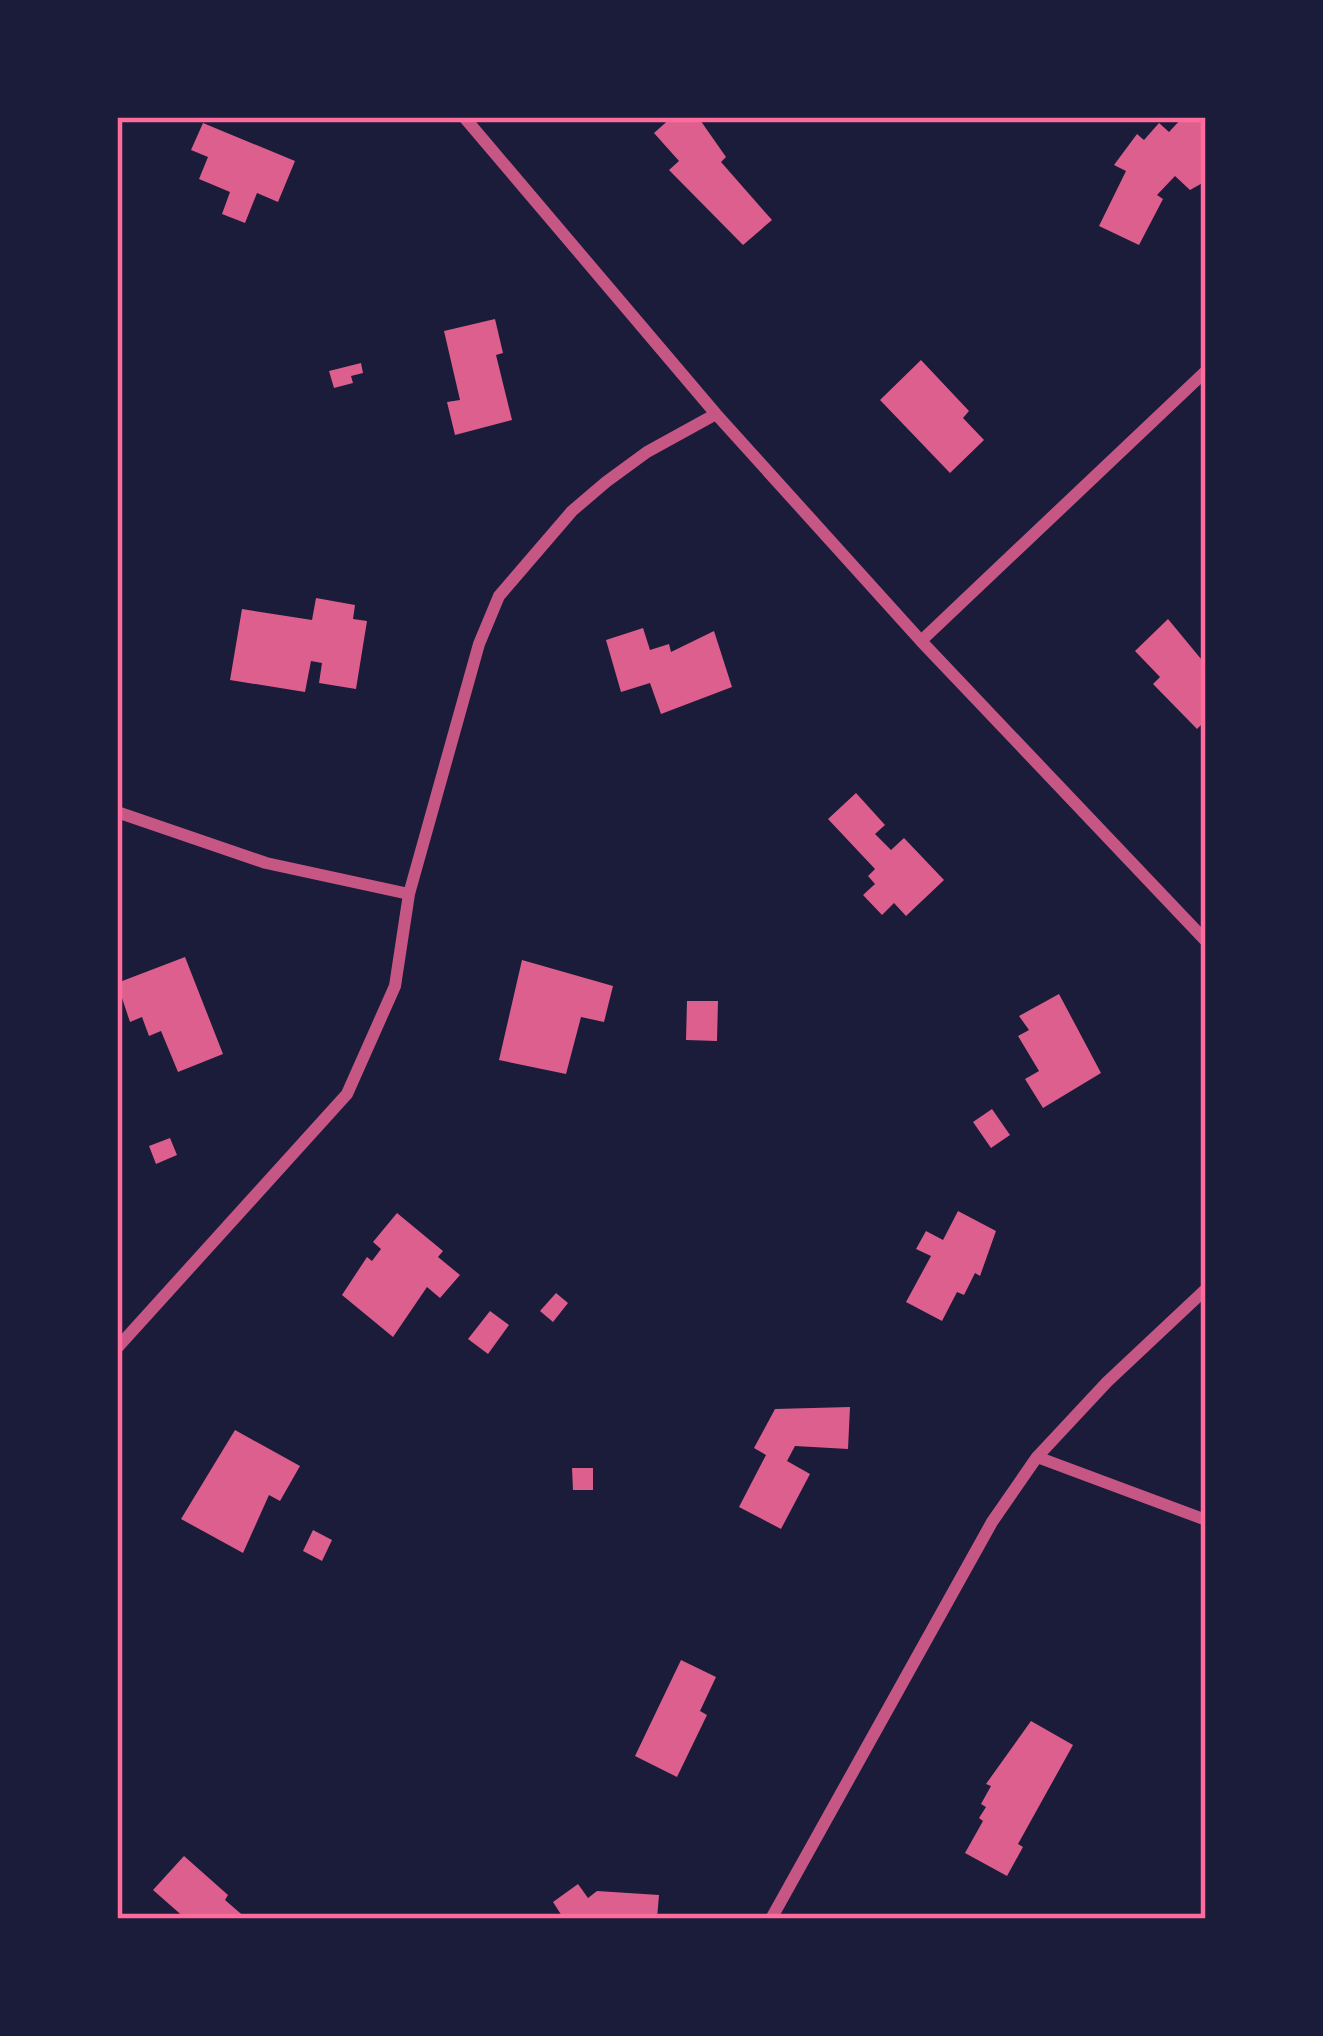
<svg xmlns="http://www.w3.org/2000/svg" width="1323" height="2036" viewBox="0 0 1323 2036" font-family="Ubuntu,sans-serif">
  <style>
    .building { fill: #dd5f8e }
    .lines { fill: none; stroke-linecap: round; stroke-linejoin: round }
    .minor { stroke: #c65784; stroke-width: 12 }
    .neatline { fill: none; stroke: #ff6b9d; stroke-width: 4.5 }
  </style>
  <rect width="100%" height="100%" fill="#1b1b3a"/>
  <path class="building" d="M672,117H698L726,157L721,162L772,220L743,245L669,170L679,161L654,133Z
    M1183,117L1206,123V181L1190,190L1175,176L1157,195L1163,199L1139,245L1099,226L1126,171L1114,165L1137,134L1144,140L1159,123L1169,132Z
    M203,123L295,161L278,202L257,193L245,223L222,214L230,192L199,179L208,157L191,150Z
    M495,319L503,353L496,355L512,420L455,435L447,402L460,400L444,331Z
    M921,360L969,411L963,418L984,440L950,473L880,400Z
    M361,363L363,373L351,376L353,383L334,388L329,371Z
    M316,598L355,605L353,619L367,621L356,689L319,683L322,663L311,661L305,692L230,680L242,609L312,620Z
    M1168,619L1206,665V720L1197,729L1153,684L1160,677L1135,651Z
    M643,628L650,650L669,644L671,652L714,631L732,687L661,714L650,683L621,692L606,640Z
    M856,793L885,825L875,834L891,850L904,838L944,880L906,916L894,903L882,915L863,895L875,884L868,876L875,869L828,819Z
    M185,957L223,1054L178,1072L161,1031L149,1036L142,1017L130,1022L117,983Z
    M522,960L613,986L604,1022L581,1017L566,1074L499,1060Z
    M1059,994L1101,1073L1043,1108L1025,1079L1039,1071L1018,1036L1029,1030L1019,1016Z
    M687,1001H718L717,1041L686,1040Z
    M992,1109L1010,1135L991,1148L973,1122Z
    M170,1138L177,1155L156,1164L149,1146Z
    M958,1211L996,1231L980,1276L975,1273L964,1295L957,1292L942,1321L906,1302L931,1256L916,1249L926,1231L943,1240Z
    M397,1213L443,1251L438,1257L460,1275L440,1298L427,1287L393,1337L342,1295L367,1257L372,1261L381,1249L373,1242Z
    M556,1293L568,1303L553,1322L540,1311Z
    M490,1311L509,1325L488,1354L468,1339Z
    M850,1407L848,1449L795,1446L787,1461L810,1474L781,1529L739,1507L766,1455L754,1448L775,1409Z
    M235,1430L300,1466L280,1501L269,1495L243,1553L181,1519Z
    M572,1468H593V1490H573Z
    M313,1530L332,1540L322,1561L303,1551Z
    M681,1660L716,1677L700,1711L707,1715L677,1777L635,1756Z
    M1031,1721L1073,1745L1018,1844L1023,1847L1007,1876L965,1853L983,1821L979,1818L986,1807L981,1804L991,1786L986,1784Z
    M184,1856L228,1895L225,1900L247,1919H186L153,1890Z
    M578,1884L588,1898L597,1891L659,1895L657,1919H557L562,1916L553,1902Z"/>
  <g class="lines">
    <path class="minor" d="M464,117L716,414L921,641L1206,941
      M921,641L1206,371
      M117,812L266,863L409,894
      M117,1348L347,1094L395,986L409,894L479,644L499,596L572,511L606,482L647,452L716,414
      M1037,1457L1206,1520
      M771,1919L992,1522L1037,1457L1107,1382L1206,1289"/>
  </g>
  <rect width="1323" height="2036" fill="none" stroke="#1b1b3a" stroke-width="240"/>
  <rect x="120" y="120" width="1083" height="1796" class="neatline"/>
</svg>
